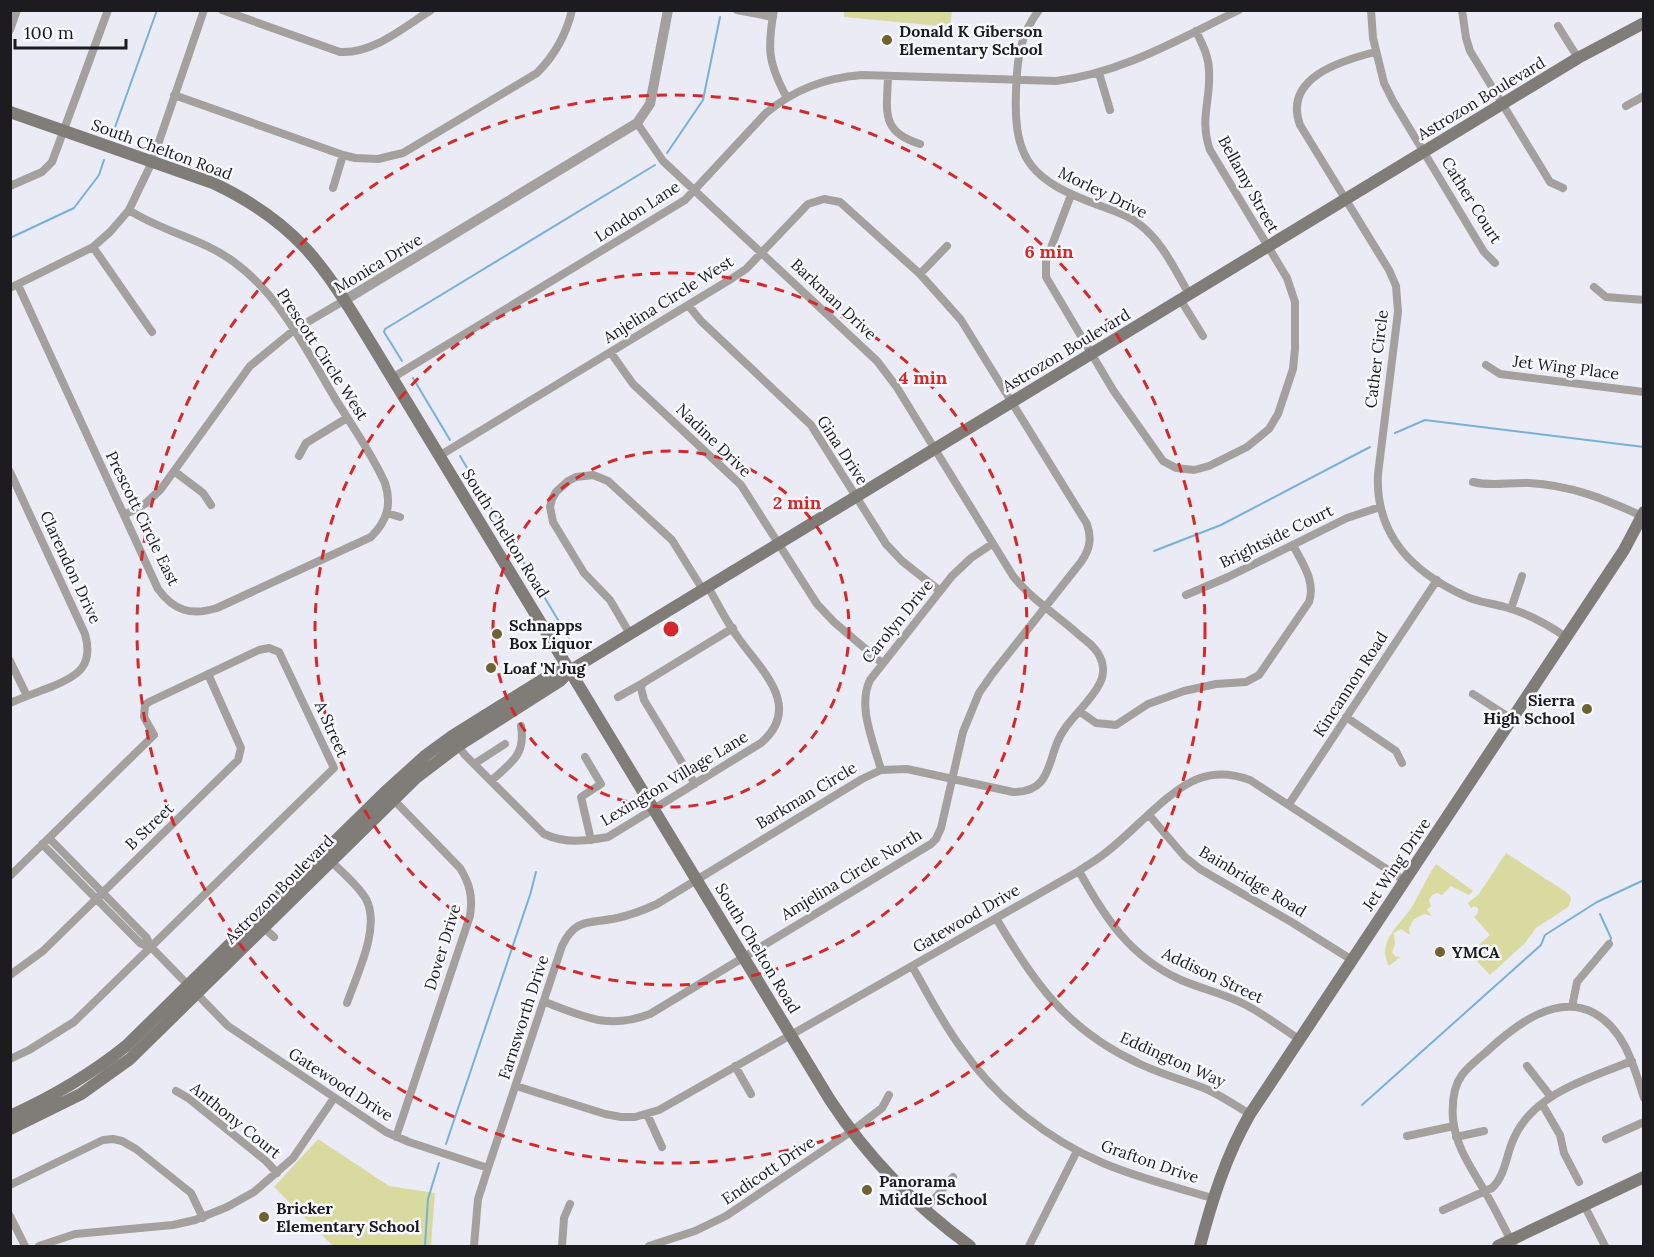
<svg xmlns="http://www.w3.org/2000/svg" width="1654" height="1257" viewBox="0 0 1654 1257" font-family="Lora,serif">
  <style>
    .green { fill: #d8daa0 }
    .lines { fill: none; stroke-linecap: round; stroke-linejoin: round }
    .stream { stroke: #77b1d9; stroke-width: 2 }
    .minor { stroke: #a3a09d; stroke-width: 8 }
    .tertiary { stroke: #a3a09d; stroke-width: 10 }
    .secondary { stroke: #807c77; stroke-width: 12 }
    .ring { fill: none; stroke: #d62828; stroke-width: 3; stroke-dasharray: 10 8 }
    .poi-dot { fill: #6f6431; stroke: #f8f9fe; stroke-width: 2 }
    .labels { text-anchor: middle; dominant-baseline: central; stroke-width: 5; stroke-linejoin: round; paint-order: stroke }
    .poi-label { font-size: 16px; font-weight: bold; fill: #1c1c20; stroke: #f8f9fe; text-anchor: start }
    .street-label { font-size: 16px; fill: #1c1c20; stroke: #f8f9fe }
    .centre { fill: #d62828; stroke: #f8f9fe; stroke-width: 3 }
    .ring-label { font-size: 18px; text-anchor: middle; font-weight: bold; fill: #d62828; stroke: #f8f9fe; stroke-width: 5; stroke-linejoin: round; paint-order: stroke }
  </style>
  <rect width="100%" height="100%" fill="#ebebf5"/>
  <path class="green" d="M844,11V10L952,11L950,27L844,17Z
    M1506,853L1566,892L1570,896L1571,900L1568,907L1536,928L1525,943L1490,975L1474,958L1479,954L1474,949L1490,935L1474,917L1478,913V908L1474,906L1471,908L1468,903L1479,894Z
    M1436,864L1473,891L1469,895L1451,886L1442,895L1437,893L1432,895L1429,900L1431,906L1427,910L1432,916L1424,914L1414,919L1409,928L1410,935L1401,929L1394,933L1395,944L1392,952L1395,956L1400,957L1389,966C1375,941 1402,924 1413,905C1421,891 1427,877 1436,864Z
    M318,1139L389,1186L435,1193L431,1246H333L274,1187Z"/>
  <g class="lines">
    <path class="stream" d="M114,130L157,10
      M667,153L703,100L720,17
      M10,238L74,208L99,175L104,160
      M402,361L384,332L385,329L655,165
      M413,378L450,440
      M1395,433L1425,420L1644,447
      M460,456L576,650
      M1154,551L1221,525L1370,447
      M1600,914L1611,938L1610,942
      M1362,1105L1541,945L1545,935L1597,902L1644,880
      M446,1144L530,895L536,872
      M425,1246L428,1199L439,1163"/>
    <path class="minor" d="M222,10L340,52C373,54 404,27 431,10
      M737,10L773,17
      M774,10C767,49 768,63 787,98
      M1039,10C1019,36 1017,61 1016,92C1013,163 1034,181 1098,205C1111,210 1127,214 1139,224C1162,241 1175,270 1189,294
      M1371,10L1373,38L1384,83L1393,101L1484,252L1495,263
      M1462,10L1466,38L1470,51L1550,182L1563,188
      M1558,26L1578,58
      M10,30L17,10
      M1375,52C1340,61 1283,78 1300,125L1389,270L1396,286L1398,312L1378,474C1375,535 1412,572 1465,596C1477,602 1491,603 1505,607C1527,613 1547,624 1566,637
      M1099,73L1110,110
      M888,76C887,111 880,132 920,144
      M174,95L343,155L355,158L378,159L403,153L537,73C555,55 566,36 572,10
      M1626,106L1644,96
      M10,186L42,172L52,162L108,10
      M333,188L343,155
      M1071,195L1046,261V277L1113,390L1163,461L1176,468L1194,470L1209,466L1247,447L1269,429L1278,414L1293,369L1295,349V302L1287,278L1210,150C1199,118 1211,101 1209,71C1209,56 1202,44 1196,31
      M93,247L152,332
      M920,274L947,246
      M18,285L158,589C174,611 191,616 217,608L371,537C387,521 392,505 385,483C372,454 353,427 336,400C307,352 281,296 234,262C202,238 162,232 129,210
      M1594,287L1606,297L1644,300
      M10,288L93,247L110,232L129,210L152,162L204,10
      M1180,299L1203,336
      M688,305L701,321L811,425L886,544L902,561L940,591
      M611,353L633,384L741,485L817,604L834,622L882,663
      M1486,365L1500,374L1644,392
      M392,378L685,200L766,113C795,89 825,78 862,75L1056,81C1122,73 1179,39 1239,10
      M299,456L306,443L347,418
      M439,456L731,279L746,269L808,204L824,199L840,202L920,274L961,320L1087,524C1092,539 1090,549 1081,562L993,673L979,693L963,732L941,828L936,839L931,844L650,1014C608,1030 585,1017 545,1002
      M174,471L203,493L211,505
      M10,472L85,634C94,666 78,676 51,687C38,692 24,697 10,703
      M1473,482C1493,487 1509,482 1529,483C1570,485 1605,499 1642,516
      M387,513L400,517
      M124,515L145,504L161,489L250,366L294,330L345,300
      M1186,595L1228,577L1347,518L1380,507
      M1511,609L1522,576
      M630,634L610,600L584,573L553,522L550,507L552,499L556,492L568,481L576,477L593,475L608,481L672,540L703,590
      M10,661L27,696
      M1473,694L1512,719
      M618,697L643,683
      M1079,711L1096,723L1116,725L1148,704L1184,691L1216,684L1246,682L1259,675L1309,602C1316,581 1302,563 1293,545
      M1346,717L1396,751L1402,763
      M458,746L465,755L544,834C566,844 585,841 608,837L761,743C803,707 762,671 739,639C727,623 718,604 708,587
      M585,757L601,784L581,797L591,840
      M474,764L505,744
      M881,770C874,743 857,707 870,680L952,576L971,558L992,544
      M491,781C510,763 526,756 521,726
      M695,784L644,700L641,688L643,683L733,628
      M390,796L460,868C470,884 473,897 470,916L396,1137
      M1289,804L1437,580
      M1149,815L1185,857L1200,869L1293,923L1352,960
      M49,838L146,937L152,948L228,1026L386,1132L409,1142L488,1168
      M42,844L140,943L151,948
      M327,858C340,870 357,884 366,899C381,927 357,974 347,1003
      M1079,871C1105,918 1130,957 1181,980C1202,989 1225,994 1246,1005C1265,1015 1282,1028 1300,1040
      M10,876L154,735L144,717L145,705L149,702L259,650L269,648L279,652L334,768L74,1022L29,1050L10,1059
      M996,918C1034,983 1067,1030 1138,1063C1160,1074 1184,1080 1206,1089C1222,1096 1236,1106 1250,1114
      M264,928L274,937
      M912,966C928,994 943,1024 962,1049C997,1099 1047,1139 1103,1163C1138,1178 1176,1187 1212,1198
      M10,975L43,951L238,760L241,748L208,674
      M1572,1007L1577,982L1609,944
      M735,1066L751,1094
      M1527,1066L1551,1097
      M516,1086L605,1114L621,1117H635L659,1110L1079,871C1089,864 1100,858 1109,850C1136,829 1169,789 1200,778C1217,772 1234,774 1250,780L1405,881
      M176,1091L188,1098L266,1161L277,1173
      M1542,1104L1560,1135L1564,1153L1579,1182
      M647,1114L662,1147
      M1407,1136L1454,1126
      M1456,1137L1484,1131
      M1606,1139L1644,1122
      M10,1185L103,1140L113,1139L122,1141L136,1149L191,1193L203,1218
      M1584,1205L1605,1246
      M1443,1210L1492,1188C1506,1175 1506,1154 1514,1138C1534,1093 1590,1078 1632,1061
      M924,1211L953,1177
      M10,1216L25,1246
      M39,1246L75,1234L173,1225L195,1220L227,1207L254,1192L293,1158L334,1098
      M474,1246L478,1199L488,1168L562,946C576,917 590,924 617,918C631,915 644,910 657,904L862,779L881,770L907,769L1013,792C1048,792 1047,768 1057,743C1066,720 1089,705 1100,683C1104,675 1104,665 1100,657C1096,647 1086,641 1078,634C1057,615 1031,599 1013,576L896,386L877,361L663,161L637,123
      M562,1246L564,1218L570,1204
      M649,1246L695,1231L726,1216L852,1131L882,1108L889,1095
      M1029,1246L1077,1151
      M1514,1246C1504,1228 1495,1208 1484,1190C1470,1166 1456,1147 1453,1119C1452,1105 1453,1087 1462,1075C1468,1067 1477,1060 1485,1053C1512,1028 1555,992 1594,1013C1625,1030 1634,1067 1644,1098"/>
    <path class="tertiary" d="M345,300L637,123L650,104L668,10"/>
    <path class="secondary" d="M10,112L213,183C298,223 324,266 371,343L830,1100C868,1158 914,1205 970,1246
      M10,1116C52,1097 90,1075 126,1046L385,792L426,755L452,736L553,673L571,670
      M10,1129L81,1094L130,1059L416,778L458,746L560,681L571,670L630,634L1578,58L1644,23
      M1200,1246C1212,1200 1226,1156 1250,1114L1624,550L1644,512
      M1498,1246L1644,1177"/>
  </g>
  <g class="ring">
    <circle cx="671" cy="629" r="178"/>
    <circle cx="671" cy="629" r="356"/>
    <circle cx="671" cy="629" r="534"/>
  </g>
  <g class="poi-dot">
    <circle cx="887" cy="40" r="6"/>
    <circle cx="497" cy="634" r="6"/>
    <circle cx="491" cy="668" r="6"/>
    <circle cx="1587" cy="709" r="6"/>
    <circle cx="1440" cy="952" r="6"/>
    <circle cx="867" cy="1190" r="6"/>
    <circle cx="264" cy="1217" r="6"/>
  </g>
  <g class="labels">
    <g class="poi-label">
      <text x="899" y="31">Donald K Giberson<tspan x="899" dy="18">Elementary School</tspan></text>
      <text x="509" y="625">Schnapps<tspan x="509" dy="18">Box Liquor</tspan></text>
      <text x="503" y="668">Loaf 'N Jug</text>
      <text x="1575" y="700" text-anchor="end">Sierra<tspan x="1575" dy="18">High School</tspan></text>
      <text x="1452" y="952">YMCA</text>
      <text x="879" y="1181">Panorama<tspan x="879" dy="18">Middle School</tspan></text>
      <text x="276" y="1208">Bricker<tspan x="276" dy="18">Elementary School</tspan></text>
    </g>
    <g class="street-label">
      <text transform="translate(1481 98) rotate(-31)">Astrozon Boulevard</text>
      <text transform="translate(162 149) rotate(20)">South Chelton Road</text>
      <text transform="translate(1249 184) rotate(61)">Bellamy Street</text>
      <text transform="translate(1103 192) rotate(26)">Morley Drive</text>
      <text transform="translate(1472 200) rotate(58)">Cather Court</text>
      <text transform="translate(637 211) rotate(-33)">London Lane</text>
      <text transform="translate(378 263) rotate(-31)">Monica Drive</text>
      <text transform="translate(668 299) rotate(-32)">Anjelina Circle West</text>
      <text transform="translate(834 299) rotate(43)">Barkman Drive</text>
      <text transform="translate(1066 350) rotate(-31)">Astrozon Boulevard</text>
      <text transform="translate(323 354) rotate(57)">Prescott Circle West</text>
      <text transform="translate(1376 359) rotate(-83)">Cather Circle</text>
      <text transform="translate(1566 367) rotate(7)">Jet Wing Place</text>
      <text transform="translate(714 440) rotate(44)">Nadine Drive</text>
      <text transform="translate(843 450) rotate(57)">Gina Drive</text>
      <text transform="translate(143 518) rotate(64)">Prescott Circle East</text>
      <text transform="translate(506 533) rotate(58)">South Chelton Road</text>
      <text transform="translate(1276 536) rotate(-26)">Brightside Court</text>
      <text transform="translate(71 567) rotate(65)">Clarendon Drive</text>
      <text transform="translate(897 621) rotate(-51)">Carolyn Drive</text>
      <text transform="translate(1350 684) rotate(-57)">Kincannon Road</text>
      <text transform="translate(332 729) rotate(66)">A Street</text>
      <text transform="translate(674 778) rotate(-31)">Lexington Village Lane</text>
      <text transform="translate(806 795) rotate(-31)">Barkman Circle</text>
      <text transform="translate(149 826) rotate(-44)">B Street</text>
      <text transform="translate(1396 864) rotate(-56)">Jet Wing Drive</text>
      <text transform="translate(851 874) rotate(-31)">Amjelina Circle North</text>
      <text transform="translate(1253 881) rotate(31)">Bainbridge Road</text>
      <text transform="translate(279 889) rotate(-45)">Astrozon Boulevard</text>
      <text transform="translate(966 918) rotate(-30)">Gatewood Drive</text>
      <text transform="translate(442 947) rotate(-73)">Dover Drive</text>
      <text transform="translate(758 948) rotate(59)">South Chelton Road</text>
      <text transform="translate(1213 975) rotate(25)">Addison Street</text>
      <text transform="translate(523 1017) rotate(-72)">Farnsworth Drive</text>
      <text transform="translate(1173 1059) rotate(24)">Eddington Way</text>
      <text transform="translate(341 1084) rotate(33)">Gatewood Drive</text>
      <text transform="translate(236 1120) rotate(39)">Anthony Court</text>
      <text transform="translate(1150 1161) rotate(19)">Grafton Drive</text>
      <text transform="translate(768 1170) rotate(-34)">Endicott Drive</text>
    </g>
  </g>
  <circle cx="671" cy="629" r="9" class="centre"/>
  <g class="ring-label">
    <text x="1049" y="258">6 min</text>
    <text x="923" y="384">4 min</text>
    <text x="797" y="509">2 min</text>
  </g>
  <rect width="1654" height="1257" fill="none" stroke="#1c1c20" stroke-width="24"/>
  <path d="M15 39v9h111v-9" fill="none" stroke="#1c1c20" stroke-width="3"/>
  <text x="24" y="39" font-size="18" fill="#1c1c20" stroke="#f8f9fe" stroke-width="4.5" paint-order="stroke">100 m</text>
</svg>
